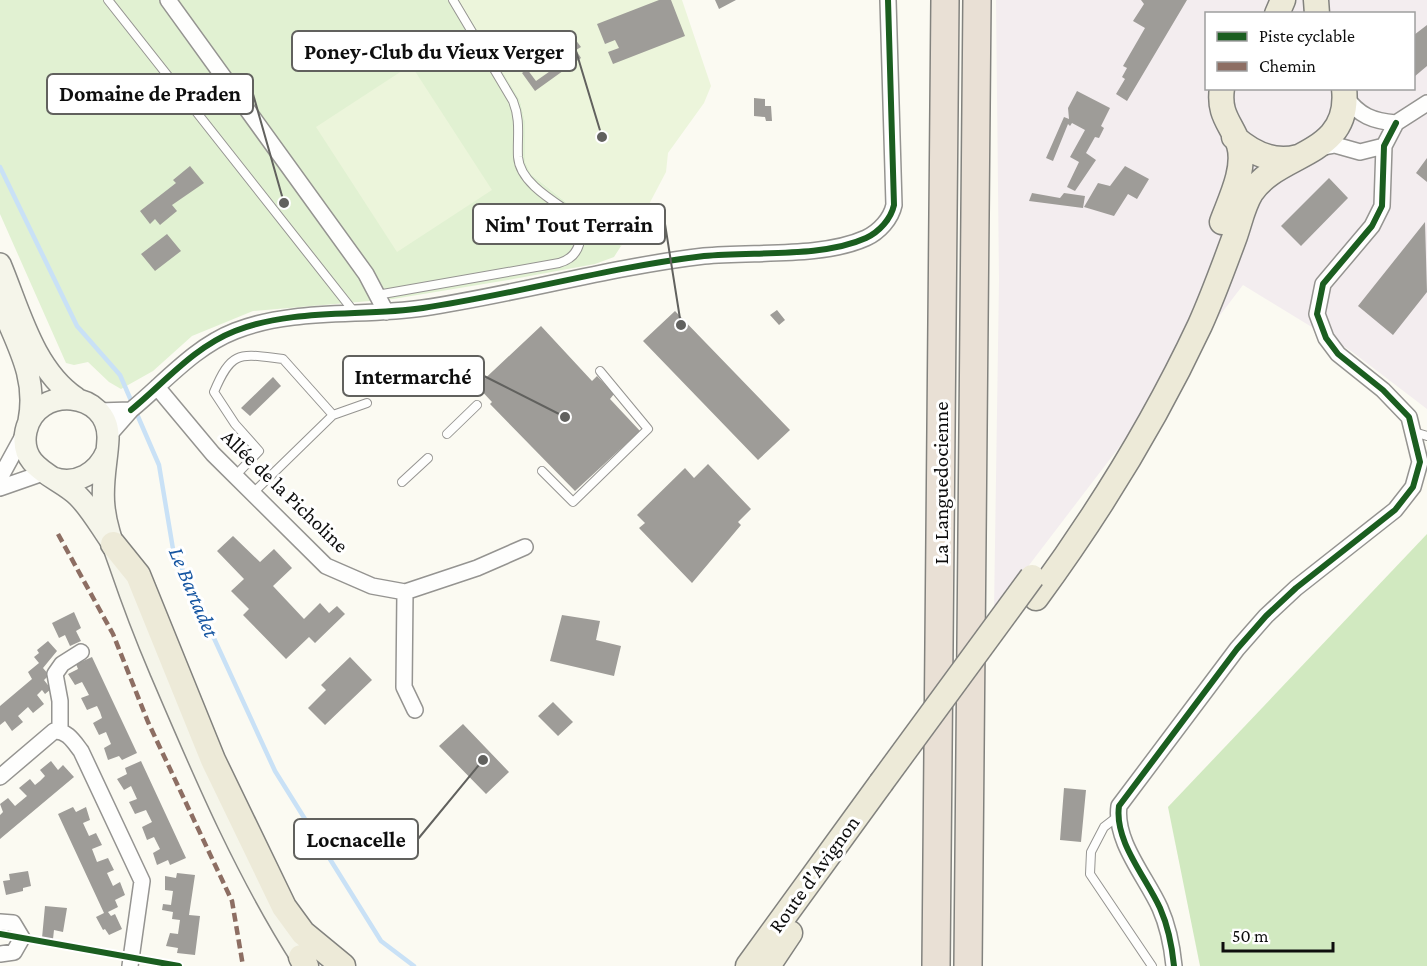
<svg xmlns="http://www.w3.org/2000/svg" width="1427" height="966" viewBox="0 0 1427 966" font-family="'Crimson Pro',serif">
  <style>
    .industrial { fill: #f3edef; fill-rule: evenodd }
    .green { fill: #e1f1d2 }
    .forest { fill: #d1e9c0 }
    .pitch { fill: #ecf5db }
    .lines { fill: none; stroke-linecap: round; stroke-linejoin: round }
    .stream { stroke: #c9e1f6; stroke-width: 4.5 }
    .building { fill: #9e9c98 }
    .lane-casing { stroke: #959491; stroke-width: 10 }
    .street-casing { stroke: #959491; stroke-width: 18 }
    .secondary-casing { stroke: #8b8b87; stroke-width: 24 }
    .primary-casing { stroke: #82827e; stroke-width: 27 }
    .highway-casing { stroke: #82827e; stroke-width: 30 }
    .lane { stroke: #fefefd; stroke-width: 8 }
    .street { stroke: #fefefd; stroke-width: 15 }
    .secondary { stroke: #f5f5ea; stroke-width: 21 }
    .primary { stroke: #edead8; stroke-width: 24 }
    .highway { stroke: #e9e0d5; stroke-width: 27 }
    .primary-bridge-casing { stroke: #82827e; stroke-width: 27; stroke-linecap: butt }
    .primary-bridge { stroke: #edead8; stroke-width: 24 }
    .quiet { stroke: #8d6e63; stroke-width: 4.5; stroke-dasharray: 9 4.5; stroke-linecap: butt }
    .cycleway-casing { stroke: #fff; stroke-width: 10 }
    .cycleway { stroke: #1b5e20; stroke-width: 6 }
    .labels { text-anchor: middle; dominant-baseline: central; stroke-width: 6; stroke-linejoin: round; paint-order: stroke }
    .street-label { font-size: 21px; fill: #0e0e0e; stroke: #fff }
    .water-label { font-size: 22px; font-style: italic; fill: #1555a1; stroke: #fff }
    .leader { fill: none; stroke: #61615e; stroke-width: 2 }
    .callout-dot { fill: #61615e; stroke: #fff; stroke-width: 2 }
    .callout { fill: #fff; stroke: #61615e; stroke-width: 2 }
    .callout-label { font-size: 22px; text-anchor: middle; font-weight: bold; fill: #0e0e0e }
  </style>
  <rect width="100%" height="100%" fill="#fbfaf2"/>
  <path class="industrial" d="M996,0H1427V409L1351,351L1243,285L994,611L999,280ZM1206,14H1414V88H1206Z"/>
  <path class="green" d="M0,0H459L520,100L525,121V161L531,174L621,246L614,257L595,264L508,280L393,299L253,311L192,336L153,371L121,389L109,382L88,362L74,365L66,363L0,214Z"/>
  <path class="forest" d="M1427,534V966H1200L1168,807Z"/>
  <path class="pitch" d="M459,0H682L711,86L704,103L668,153L666,172L636,229L621,246L531,174L525,162V121L520,100Z
    M411,65L492,190L397,252L316,127Z"/>
  <g class="lines">
    <path class="stream" d="M0,167L77,326L120,375L159,465L173,549L275,771L381,941L414,966"/>
  </g>
  <path class="building" d="M659,0H671L685,36L613,64L608,52L619,48L615,40L605,44L597,24Z
    M715,0H736L719,9Z
    M1141,0H1187L1127,101L1116,94L1125,79L1122,77L1127,68L1123,66L1145,28L1133,21L1144,4Z
    M1427,25V66L1414,77V35Z
    M575,39L581,47L576,50L581,58L535,91L522,73L527,69L536,81L566,60L557,47L563,43L565,46Z
    M1077,91L1110,108L1101,126L1104,128L1099,138L1095,137L1086,153L1096,160L1075,191L1067,187L1079,162L1070,157L1085,130L1072,123L1070,126L1068,124L1053,161L1046,158L1064,117L1069,119L1068,108Z
    M754,98L765,99V106H771L772,121H766L765,117L754,116Z
    M1427,158V182L1416,173Z
    M190,166L204,183L172,205L177,211L160,225L155,219L150,224L140,211L176,183L173,180Z
    M1125,166L1149,179L1137,199L1128,194L1114,216L1084,207L1098,183L1110,186Z
    M1329,178L1348,198L1301,246L1281,226Z
    M1032,193L1060,198L1064,193L1085,196L1083,208L1029,201Z
    M1425,222L1427,292L1393,335L1358,306Z
    M167,234L181,251L155,271L141,254Z
    M777,310L785,320L779,325L770,315Z
    M675,311L790,430L758,460L643,341Z
    M541,326L592,381L597,376L614,394L610,399L640,431L575,491L490,404L492,402L477,386Z
    M273,377L281,386L250,416L241,408Z
    M708,464L751,509L738,522L741,525L692,583L639,528L645,523L637,515L685,468L694,478Z
    M233,536L260,562L274,549L292,568L273,586L304,619L320,603L329,613L337,606L345,614L315,643L309,637L286,659L243,615L249,609L231,591L244,579L217,551Z
    M74,612L81,628L76,631L81,641L70,646L65,635L59,638L52,623Z
    M562,615L600,621L596,640L621,646L614,676L550,661Z
    M48,641L57,651L43,668L49,675L44,680L51,689L45,694L42,690L37,695L44,704L33,713L28,707L18,716L23,722L12,731L5,721L0,725V706L32,679L28,672L39,663L34,657L39,653L37,650Z
    M92,657L137,753L122,760L119,756L108,760L104,748L111,744L106,732L99,735L93,723L102,718L100,712L97,706L87,710L81,698L89,695L82,682L75,685L68,674L78,669L76,664Z
    M350,657L372,680L325,725L308,708L326,690L321,685Z
    M553,702L573,722L558,736L538,716Z
    M463,724L509,772L486,794L439,746Z
    M51,761L58,770L63,765L74,777L0,839V815L3,812L0,804L8,798L15,806L27,796L19,788L30,779L35,785L40,781L45,776L40,770Z
    M141,761L186,858L170,865L168,860L157,865L153,853L160,849L154,837L147,840L142,827L152,822L146,810L135,814L129,802L137,799L131,786L124,790L117,779L127,774L125,768Z
    M1064,788L1086,790L1081,842L1060,840Z
    M73,807L76,812L86,807L90,820L83,823L89,836L96,833L102,845L92,849L97,862L108,858L114,870L107,873L113,886L120,882L125,895L115,900L118,907L108,912L111,916L115,914L122,929L109,935L105,929L103,930L96,917L104,913L58,814Z
    M28,871L31,886L23,888V891L6,895L3,881L10,880L9,874Z
    M177,873L195,875L189,915L200,916L195,955L177,953L178,948L166,946L170,933L178,934L180,920L172,919L173,912L162,910L163,904L171,905L173,891L165,890V876L176,878Z
    M45,906L67,908L63,932L54,930L53,939L42,938Z"/>
  <g class="lines">
    <g class="lane-casing">
      <path id="lane" d="M108,0L355,313
        M377,295L559,263C580,257 583,239 579,219C559,204 520,185 518,157C517,136 521,121 513,101L453,0
        M1414,432L1427,436
        M447,434L477,405
        M542,471L573,502L648,429L600,371
        M235,476L259,451L235,424L214,392C232,349 240,354 283,359L333,415
        M402,482L428,458
        M253,493L333,415L367,403
        M1117,817L1104,827L1091,852L1090,874L1152,966"/>
    </g>
    <g class="street-casing">
      <path id="street" d="M168,0L366,274L386,312
        M1345,96C1359,116 1373,121 1396,123L1427,103
        M1319,148L1335,145L1360,152L1384,146
        M157,387L213,454L326,566L372,586L405,592L477,568L525,547
        M131,410C164,383 194,347 235,331C293,308 362,317 423,308C517,294 610,267 704,256C753,251 822,258 866,238C879,232 891,219 894,205L888,0
        M98,411L131,410L109,435
        M0,478L24,434
        M0,488L43,473
        M405,592L404,687L415,710
        M60,730V701L55,674L62,664L81,652
        M0,777L54,731C67,730 74,742 81,751L142,881L130,966
        M0,922L13,923L22,938L14,952L0,954
        M1174,966C1172,946 1168,926 1160,908C1146,877 1114,841 1119,806L1237,649L1266,616L1296,588L1395,510L1413,487L1420,462L1409,417L1383,390L1338,354L1326,338L1317,314L1323,284L1372,226L1382,206L1384,146L1396,123"/>
    </g>
    <g class="secondary-casing">
      <path id="secondary" d="M0,264C19,309 33,369 76,398
        M0,302C16,343 38,376 29,421
        M53,478C76,486 98,473 107,451
        M113,544C102,529 92,510 78,496C58,476 18,469 26,431C36,384 110,390 108,439C107,461 101,484 104,507C106,528 114,547 121,567C133,602 146,636 160,669C204,772 246,872 307,966"/>
    </g>
    <g class="primary-casing">
      <path id="primary" d="M1316,0L1317,14
        M1277,14L1283,0
        M1222,88C1218,115 1231,123 1239,145C1246,169 1230,200 1222,222
        M1234,137C1252,153 1273,164 1298,157
        M113,544L138,575L213,760L284,907L303,933L343,966
        M1036,598C1099,512 1155,421 1200,325C1213,296 1224,266 1235,236C1240,222 1243,206 1251,193C1278,151 1352,157 1344,88
        M301,957L306,966
        M748,966L881,783
        M768,966L790,933"/>
    </g>
    <g class="highway-casing">
      <path id="highway" d="M936,966L945,0
        M968,966L977,0"/>
    </g>
    <use href="#lane" class="lane"/>
    <use href="#street" class="street"/>
    <use href="#secondary" class="secondary"/>
    <use href="#primary" class="primary"/>
    <use href="#highway" class="highway"/>
    <g class="primary-bridge-casing">
      <path id="primary-bridge" d="M881,783L1032,577"/>
    </g>
    <use href="#primary-bridge" class="primary-bridge"/>
    <path class="quiet" d="M58,534L113,634L148,722L232,901L243,966"/>
    <g class="cycleway-casing">
      <path id="cycleway" d="M131,410C164,383 194,347 235,331C293,308 362,317 423,308C517,294 610,267 704,256C753,251 822,258 866,238C879,232 891,219 894,205L888,0
        M0,934L179,966
        M1174,966C1172,946 1168,926 1160,908C1146,877 1114,841 1119,806L1237,649L1266,616L1296,588L1395,510L1413,487L1420,462L1409,417L1383,390L1338,354L1326,338L1317,314L1323,284L1372,226L1382,206L1384,146L1396,123"/>
    </g>
    <use href="#cycleway" class="cycleway"/>
  </g>
  <g class="labels">
    <g class="street-label">
      <text transform="translate(941 483) rotate(-90)">La Languedocienne</text>
      <text transform="translate(285 491) rotate(44)">Allée de la Picholine</text>
      <text transform="translate(814 874) rotate(-54)">Route d'Avignon</text>
    </g>
    <g class="water-label">
      <text transform="translate(194 592) rotate(67)">Le Bartadet</text>
    </g>
  </g>
  <path class="leader" d="M602 137L576 51M284 203L253 94M681 325L665 224M565 417L484 376M483 760L418 839"/>
  <g class="callout-dot">
    <circle cx="602" cy="137" r="6"/>
    <circle cx="284" cy="203" r="6"/>
    <circle cx="681" cy="325" r="6"/>
    <circle cx="565" cy="417" r="6"/>
    <circle cx="483" cy="760" r="6"/>
  </g>
  <g class="callout">
    <rect x="292" y="31" width="284" height="40" rx="6"/>
    <rect x="47" y="74" width="206" height="40" rx="6"/>
    <rect x="473" y="204" width="192" height="40" rx="6"/>
    <rect x="343" y="356" width="141" height="40" rx="6"/>
    <rect x="294" y="819" width="124" height="40" rx="6"/>
  </g>
  <g class="callout-label">
    <text x="434" y="59">Poney-Club du Vieux Verger</text>
    <text x="150" y="101">Domaine de Praden</text>
    <text x="569" y="232">Nim' Tout Terrain</text>
    <text x="413" y="384">Intermarché</text>
    <text x="356" y="847">Locnacelle</text>
  </g>
  <rect x="1205" y="12" width="210" height="78" fill="#ffffff" stroke="#9f9f9f" stroke-width="1.5"/>
  <rect x="1217" y="32" width="30" height="9" fill="#1b5e20" stroke="#9f9f9f" stroke-width="1.5"/>
  <text x="1259" y="42" font-size="18" fill="#0e0e0e">Piste cyclable</text>
  <rect x="1217" y="62" width="30" height="9" fill="#8d6e63" stroke="#9f9f9f" stroke-width="1.5"/>
  <text x="1259" y="72" font-size="18" fill="#0e0e0e">Chemin</text>
  <path d="M1223 942v9h110v-9" fill="none" stroke="#0e0e0e" stroke-width="3"/>
  <text x="1232" y="942" font-size="18" fill="#0e0e0e" stroke="#ffffff" stroke-width="4.5" paint-order="stroke">50 m</text>
</svg>
